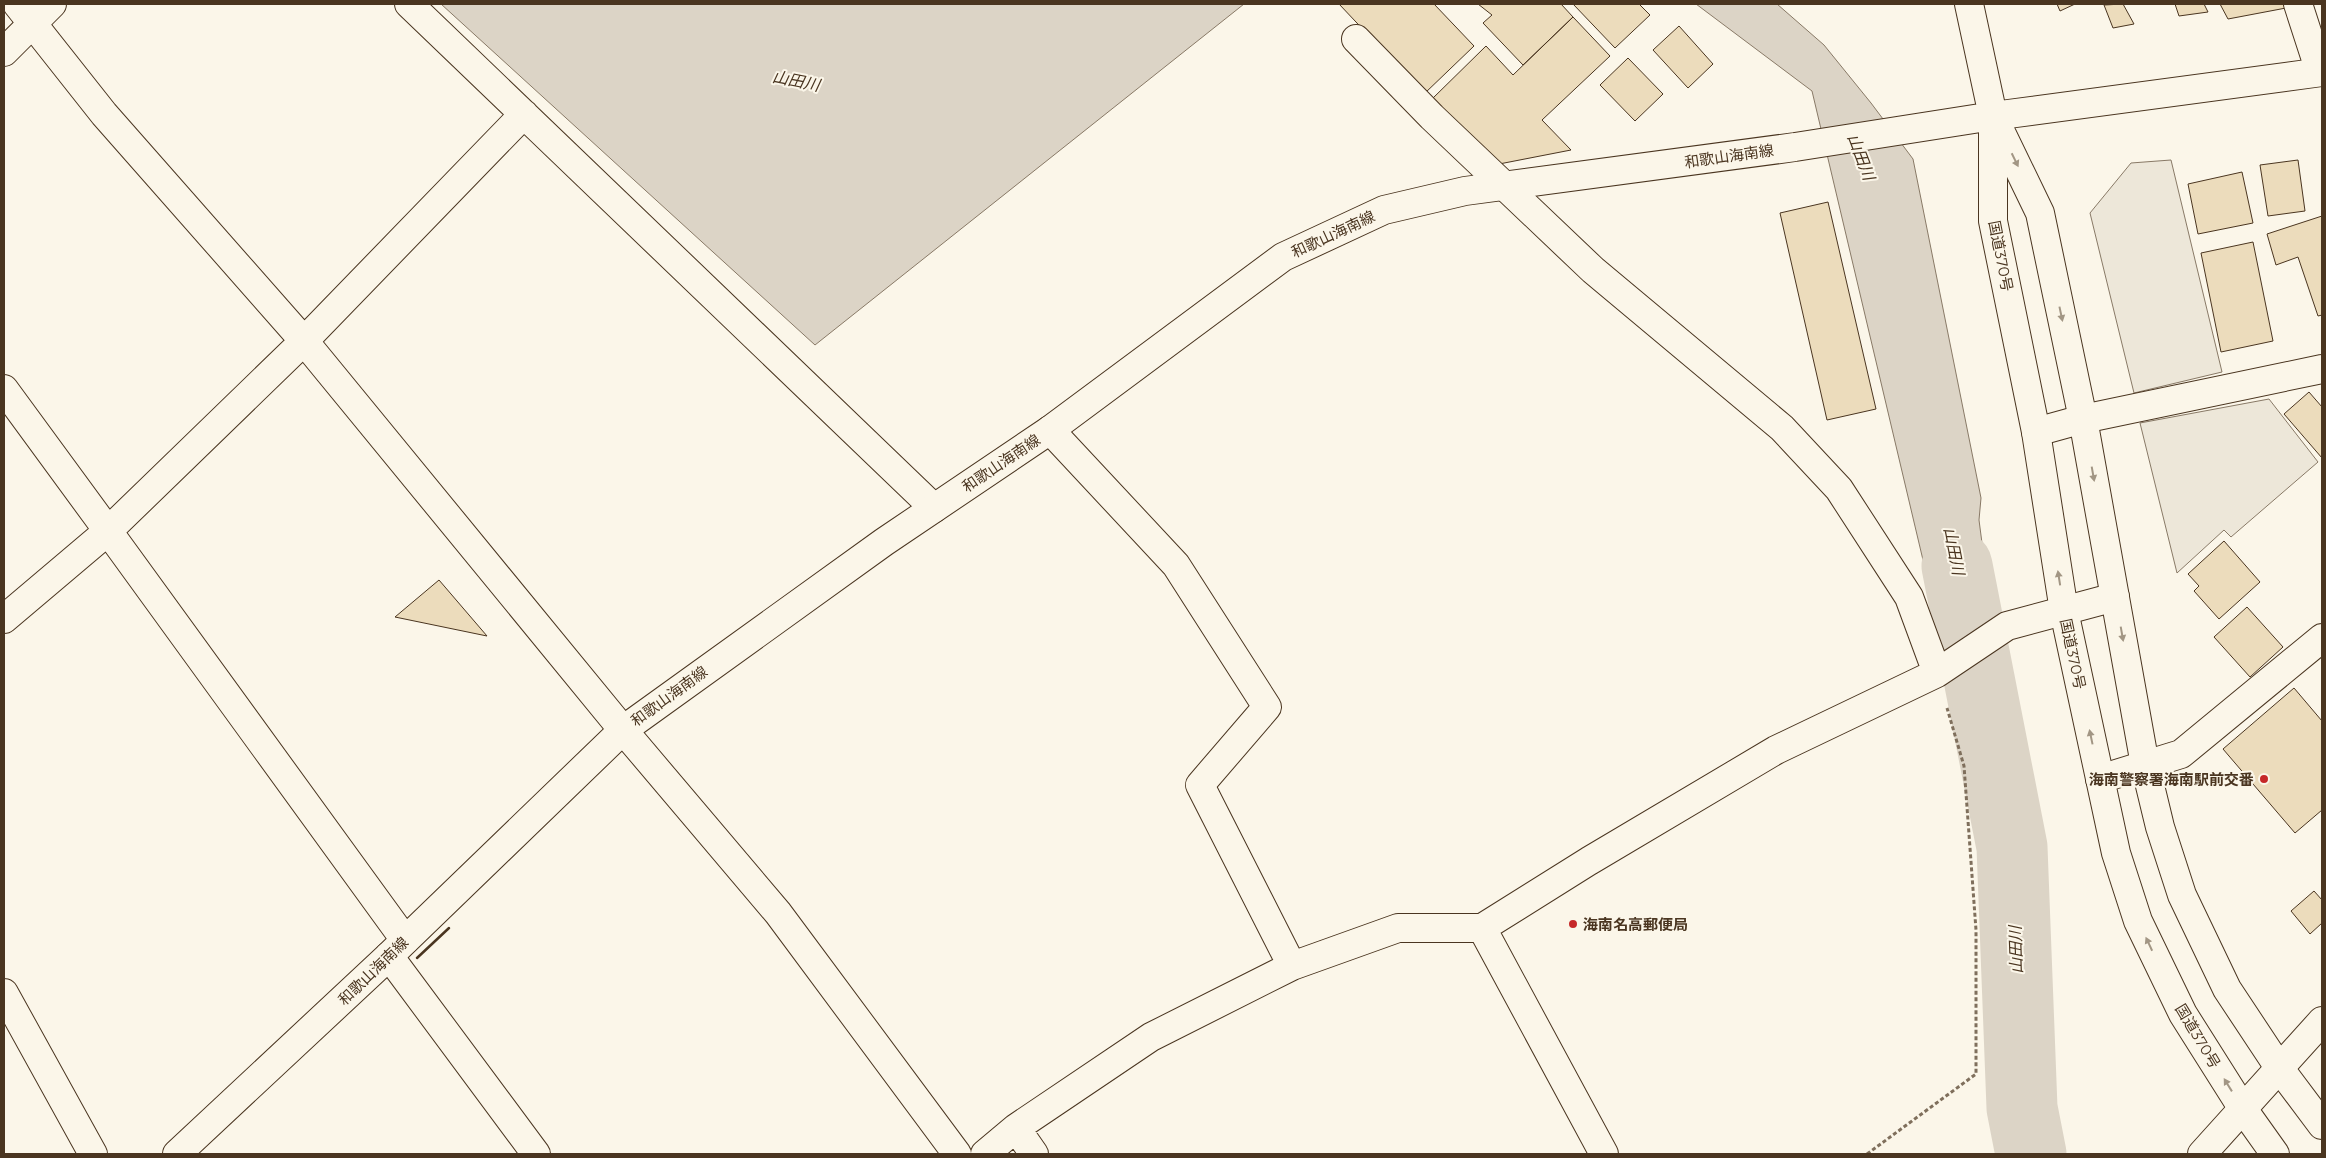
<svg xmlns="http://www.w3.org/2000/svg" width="2326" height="1158" viewBox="0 0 2326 1158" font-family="Montserrat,'Noto Sans JP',sans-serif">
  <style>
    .parking { fill: #ede7d9; stroke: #887966 }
    .water { fill: #dcd4c6; stroke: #887966 }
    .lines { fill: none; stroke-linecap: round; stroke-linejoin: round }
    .river { stroke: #dcd4c6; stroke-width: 71 }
    .building { fill: #ecdcbc; stroke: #4a3520 }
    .street-casing { stroke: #4a3520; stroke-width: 30 }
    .secondary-casing { stroke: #4a3520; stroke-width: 30 }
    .highway-casing { stroke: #4a3520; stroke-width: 30 }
    .path { stroke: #7f6f5c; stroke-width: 3; stroke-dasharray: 4 2.5; stroke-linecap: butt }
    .street { stroke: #fbf6e9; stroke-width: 28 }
    .secondary { stroke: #fbf6e9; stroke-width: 28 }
    .highway { stroke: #fbf6e9; stroke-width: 28 }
    .wall { stroke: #4a3520; stroke-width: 2.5 }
    .oneway { fill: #a29684 }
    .poi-dot { fill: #c62828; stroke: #fbf6e9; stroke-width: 2 }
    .labels { text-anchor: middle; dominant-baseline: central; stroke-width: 4; stroke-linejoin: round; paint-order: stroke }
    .street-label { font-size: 15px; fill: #4a3520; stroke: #fbf6e9 }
    .poi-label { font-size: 15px; font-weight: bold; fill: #4a3520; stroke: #fbf6e9; text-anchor: end }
    .water-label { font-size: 16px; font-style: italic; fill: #4a3520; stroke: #fbf6e9 }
  </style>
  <rect width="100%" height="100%" fill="#fbf6e9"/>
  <path class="parking" d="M2171,160L2222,372L2134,393L2090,213L2131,163Z
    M2269,399L2318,462L2231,537L2224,530L2177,573L2140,423Z"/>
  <path class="water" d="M441,4H1244L815,345Z
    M1696,4H1777L1824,45L1871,103L1913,159L1981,498L1979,520L1992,620L1945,653L1812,91Z"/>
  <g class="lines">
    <path class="river" d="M1957,566L2012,847L2022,1108L2031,1154"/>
  </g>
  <path class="building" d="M1339,4H1434L1474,46L1424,94Z
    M1478,4H1561L1573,17L1523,65L1483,23L1492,15Z
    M1573,4H1639L1650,15L1615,48Z
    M2057,4H2075L2060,11Z
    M2123,4L2134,24L2113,28L2104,5Z
    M2175,4H2204L2208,12L2179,16Z
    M2220,4H2283L2286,8L2228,19Z
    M1573,17L1610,56L1542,120L1571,150L1494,165L1431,100L1486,46L1513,75Z
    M1679,26L1713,64L1688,88L1653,50Z
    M1628,58L1663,94L1635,121L1600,85Z
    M2298,160L2305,211L2268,216L2260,165Z
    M2242,172L2253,223L2198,234L2188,184Z
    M1828,202L1876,409L1827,420L1780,213Z
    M2322,216V315L2318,316L2298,257L2276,265L2267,234Z
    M2253,242L2273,341L2221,352L2201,253Z
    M2309,392L2322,407V458L2284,414Z
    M2224,541L2260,582L2219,619L2194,591L2199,586L2188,574Z
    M439,580L487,636L395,617Z
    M2247,607L2283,647L2250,677L2214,637Z
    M2294,688L2322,721V810L2295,833L2223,749Z
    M2314,891L2322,900V923L2310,934L2291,911Z"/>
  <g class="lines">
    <g class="street-casing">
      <path id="street" d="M17,4L104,114L304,341L623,730L778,913L957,1154
        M409,4L934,508
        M2298,4L2320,72
        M1356,39L1432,117L1593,270L1782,428L1839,489L1909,597L1937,673
        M4,389L108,531L304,341L524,114
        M1050,430L1176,565L1267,707L1200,785L1292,966
        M2036,432L2083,419L2322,369
        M4,619L108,531L405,940
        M2100,779L2181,754L2322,638
        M1482,928L1604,1154
        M389,956L536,1154
        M4,993L93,1154
        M1016,1128L1034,1154
        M985,1154L1016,1128L1151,1037L1292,966L1398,928H1482L1589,861L1776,750L1937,673L2007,626L2115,597
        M2202,1154L2322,1021"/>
    </g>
    <g class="secondary-casing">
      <path id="secondary" d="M177,1154L389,956L623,730L884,542L1050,430L1283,257L1384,210L1465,191L1795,147L1993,116L1969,4"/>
    </g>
    <g class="highway-casing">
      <path id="highway" d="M4,52L52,4
        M1993,116V221L2036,432L2064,611L2116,853L2138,921L2183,1014L2243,1109L2275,1154
        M1993,116L2322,72
        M1996,122L2040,213L2083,419L2145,765L2160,827L2182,895L2227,989L2280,1069L2322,1125"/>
    </g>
    <path class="path" d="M1867,1154L1976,1074V930L1964,766L1947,708"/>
    <use href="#street" class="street"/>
    <use href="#secondary" class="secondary"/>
    <use href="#highway" class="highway"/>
    <path class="wall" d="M417,958L449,928"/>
  </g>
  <defs><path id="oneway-solid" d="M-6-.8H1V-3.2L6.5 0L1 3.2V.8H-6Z" transform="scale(1.25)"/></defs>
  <g class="oneway">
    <use href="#oneway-solid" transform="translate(2015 160) rotate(64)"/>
    <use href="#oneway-solid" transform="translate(2061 314) rotate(78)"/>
    <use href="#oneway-solid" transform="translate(2093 474) rotate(80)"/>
    <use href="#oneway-solid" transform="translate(2059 578) rotate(-99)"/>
    <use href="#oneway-solid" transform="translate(2122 634) rotate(80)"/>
    <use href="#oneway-solid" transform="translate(2091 737) rotate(-102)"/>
    <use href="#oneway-solid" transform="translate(2149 944) rotate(-115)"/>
    <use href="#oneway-solid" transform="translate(2228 1085) rotate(-122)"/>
  </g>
  <g class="poi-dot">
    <circle cx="2264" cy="779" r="5"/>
    <circle cx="1573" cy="924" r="5"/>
  </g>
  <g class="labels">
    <g class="street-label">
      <text transform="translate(1729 156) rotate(-8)">和歌山海南線</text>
      <text transform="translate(1333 234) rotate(-25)">和歌山海南線</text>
      <text transform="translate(2001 256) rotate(79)">国道370号</text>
      <text transform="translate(1001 463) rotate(-34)">和歌山海南線</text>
      <text transform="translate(2073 654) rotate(78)">国道370号</text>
      <text transform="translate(669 696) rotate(-36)">和歌山海南線</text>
      <text transform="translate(373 971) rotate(-44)">和歌山海南線</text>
      <text transform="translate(2198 1036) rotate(59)">国道370号</text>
    </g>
    <g class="poi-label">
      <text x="2254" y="779">海南警察署海南駅前交番</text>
      <text x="1583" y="924" text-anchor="start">海南名高郵便局</text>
    </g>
    <g class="water-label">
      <text transform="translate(796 81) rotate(11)">山田川</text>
      <text transform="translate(1861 157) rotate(69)">山田川</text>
      <text transform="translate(1954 551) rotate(79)">山田川</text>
      <text transform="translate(2016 950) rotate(-92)">山田川</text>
    </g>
  </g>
  <rect width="2326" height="1158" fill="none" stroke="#4a3520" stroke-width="10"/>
</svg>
